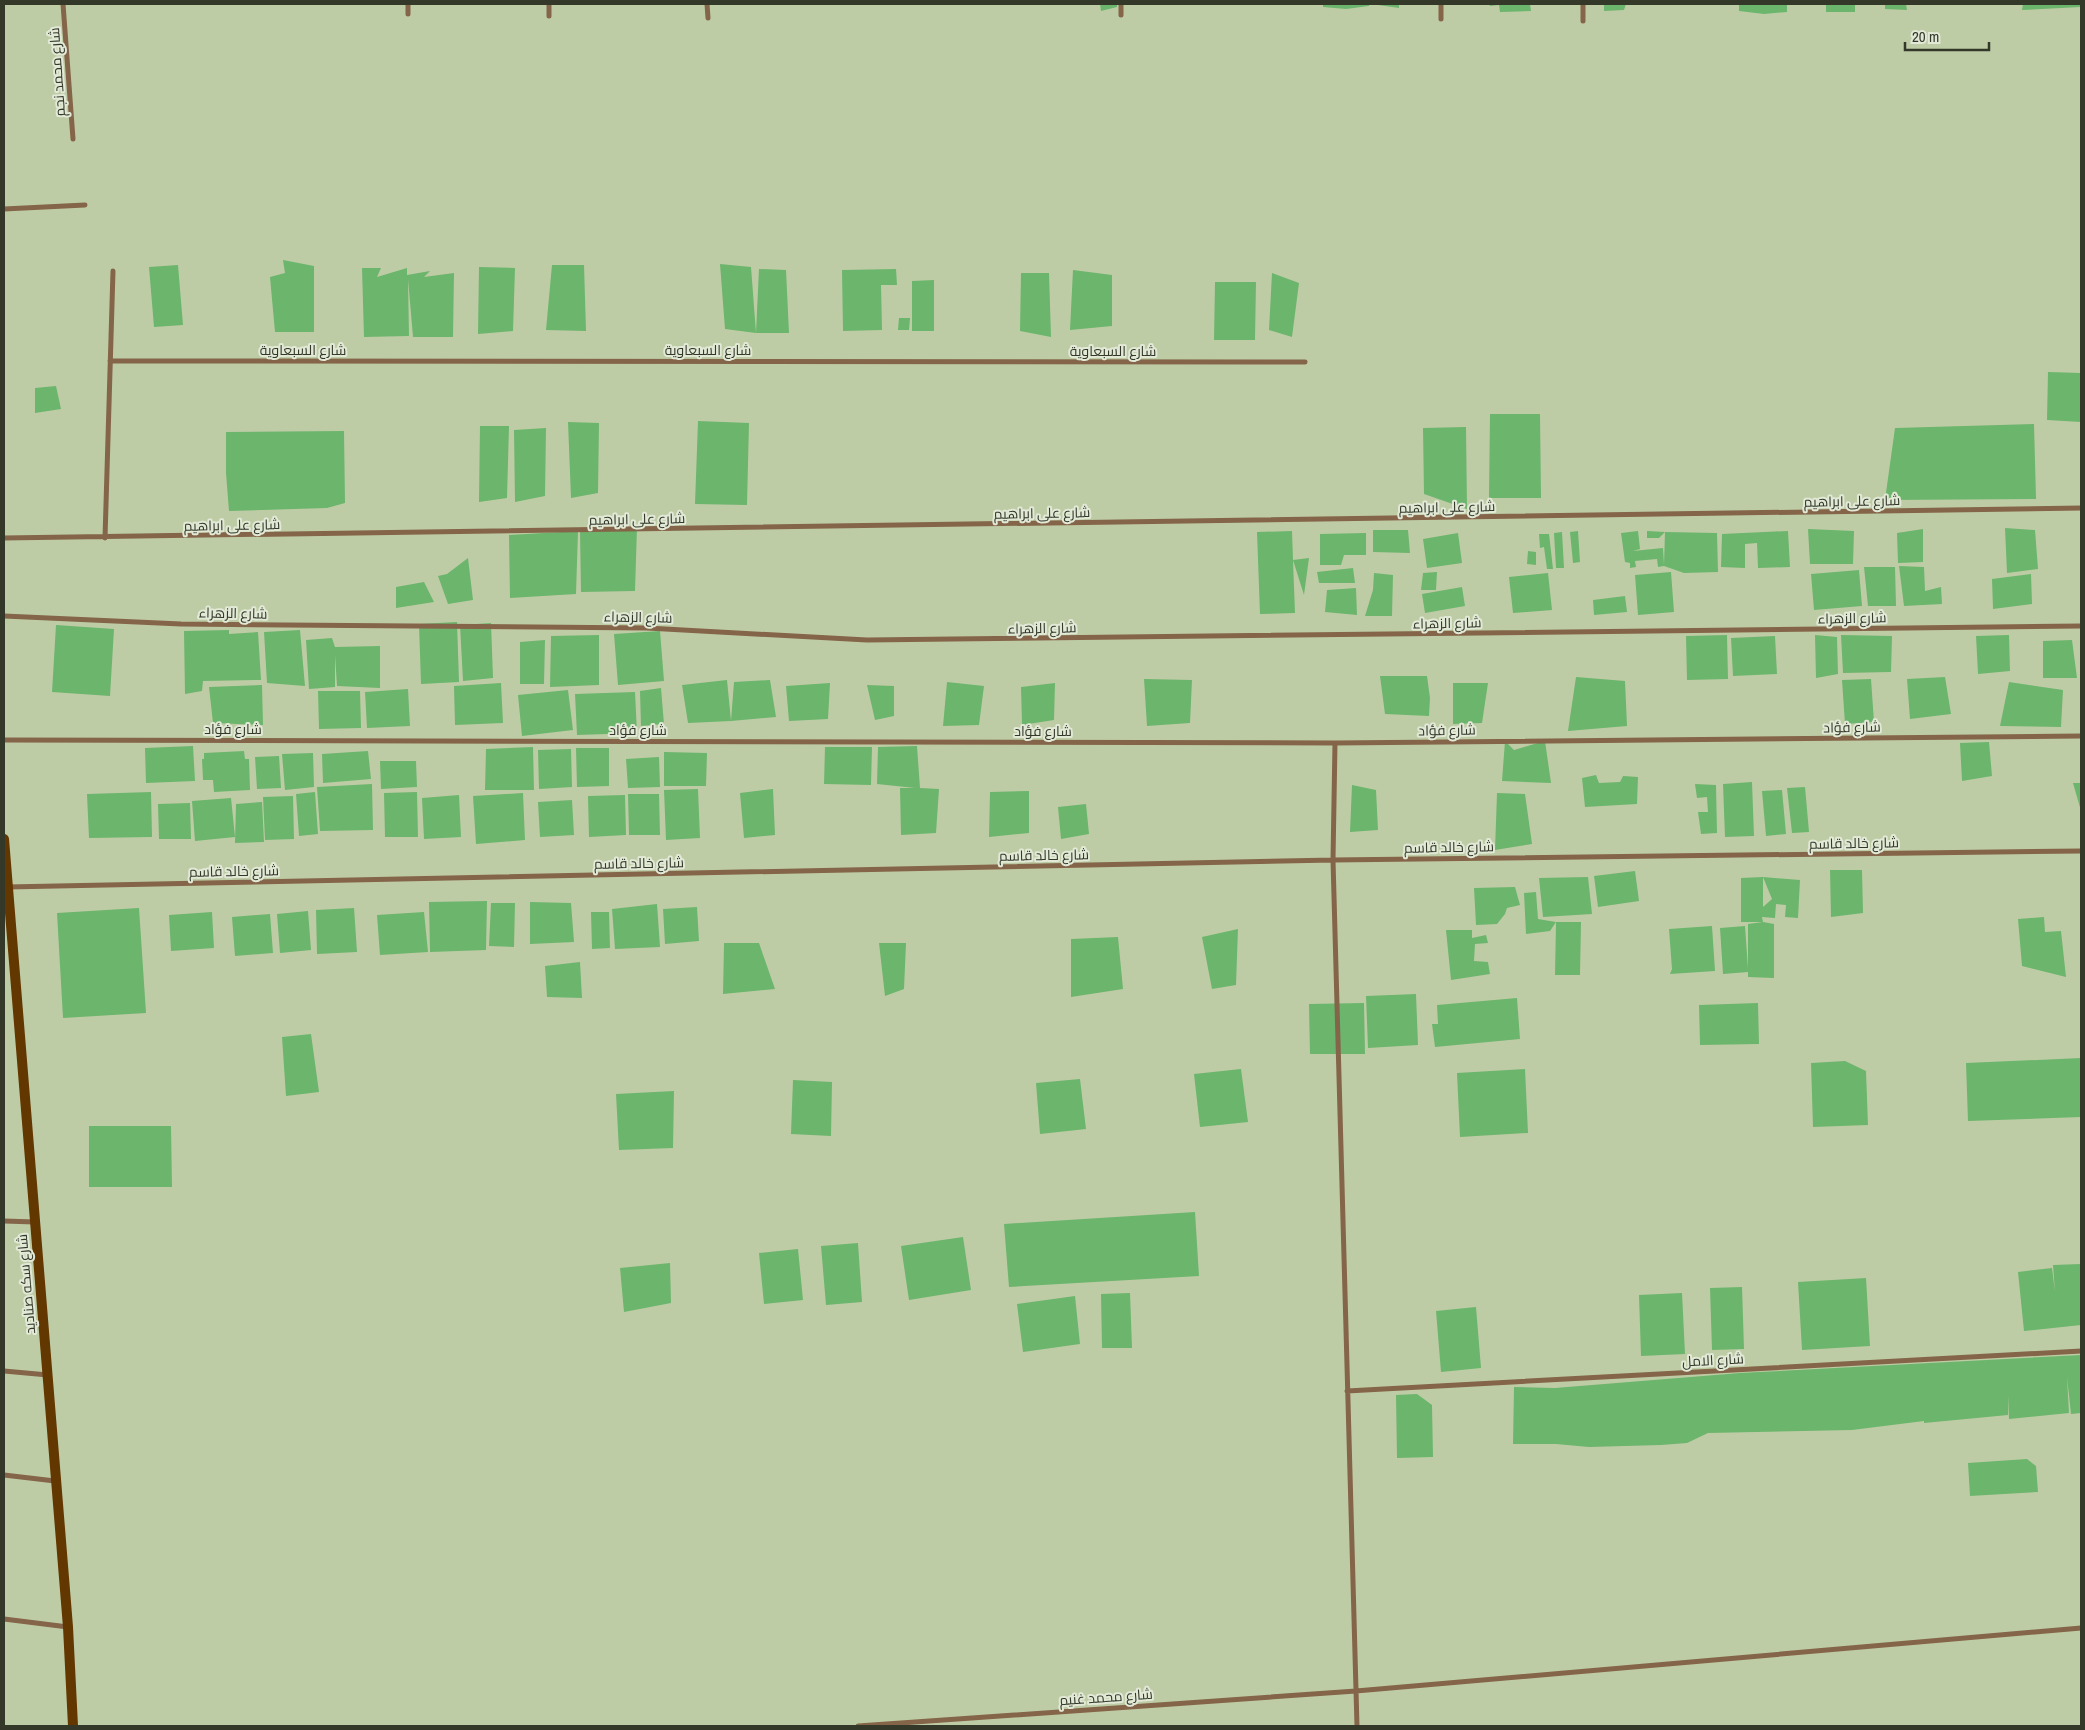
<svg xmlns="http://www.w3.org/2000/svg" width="2085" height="1730" viewBox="0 0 2085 1730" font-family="'Archivo Narrow',Cairo,sans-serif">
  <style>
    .building { fill: #6cb56c; fill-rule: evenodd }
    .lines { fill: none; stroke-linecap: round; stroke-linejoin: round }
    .street { stroke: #846549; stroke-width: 5 }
    .secondary { stroke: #623700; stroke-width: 10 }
    .labels { text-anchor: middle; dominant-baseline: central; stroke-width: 4; stroke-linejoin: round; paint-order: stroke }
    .street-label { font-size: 14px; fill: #333829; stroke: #e2e9d6 }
  </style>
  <rect width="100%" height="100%" fill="#becca6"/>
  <path class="building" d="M1100,4H1117V7L1101,11Z
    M1323,4H1369V6L1346,9L1323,7Z
    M1378,4H1399V8L1378,5Z
    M1489,4H1530L1531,11L1500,12L1499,5L1490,6Z
    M1604,4H1626L1624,10L1604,11Z
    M1739,4H1787V12L1764,14L1739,11Z
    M1826,4H1855V12H1826Z
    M1885,4H1906L1907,10L1885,9Z
    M2023,4H2081V7L2022,10Z
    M283,260L314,266V332H275L270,277L285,273Z
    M720,264L751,267L756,333L725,329Z
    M178,265L183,325L154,327L149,267Z
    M552,265H584L586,331L546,330Z
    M479,267L515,268L513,331L478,334Z
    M362,268H381L377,277L407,268V275L430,271L424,277L454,273L453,337H413L408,279L409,336L364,337Z
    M759,269L786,270L789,333H756Z
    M896,269L897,285H881L882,330L843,331L842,270Z
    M1073,270L1112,275V326L1070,330Z
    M1021,273H1049L1051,337L1020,331Z
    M1272,273L1299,283L1292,337L1269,330Z
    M934,280V331H912V281Z
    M1215,282H1256L1255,340H1214Z
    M899,318H910L909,330H898Z
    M2048,372L2081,373V422L2047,420Z
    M56,386L61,409L35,413V388Z
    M1490,414H1540L1541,498H1489Z
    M698,421L749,423L747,505L695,504Z
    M568,422L599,423L598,493L571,498Z
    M2034,424L2036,499L1885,500L1895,428Z
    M480,426H509L507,498L479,502Z
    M1466,427L1467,509L1424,494L1423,428Z
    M546,428L545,496L515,502L514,430Z
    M344,431L345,503L327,508L229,511L226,473V432Z
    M637,527L635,591L581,592L580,530Z
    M2005,528L2035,530L2038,569L2007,573Z
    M1808,529L1854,531L1853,564H1810Z
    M1923,529V562L1898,563L1897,533Z
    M1373,530H1408L1410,553L1373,552Z
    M578,531L576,594L510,598L509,535Z
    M1292,531L1293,560L1309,558L1304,595L1293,560L1295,613L1260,614L1257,532Z
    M1578,531L1580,562L1573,563L1570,532Z
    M1638,531L1640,549L1633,551L1663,548L1664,565L1665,532L1717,533L1718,572L1684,573L1664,566L1658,567L1657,559L1635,561L1636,567L1630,568V563L1625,562L1621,533Z
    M1647,531L1665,532L1659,538H1647Z
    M1788,531L1790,567L1758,568L1757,543L1745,544V568L1721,567L1722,534Z
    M1562,532L1564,568H1556L1554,533Z
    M1366,533V555H1344L1341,565H1320V534Z
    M1458,533L1462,563L1427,568L1423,539Z
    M1539,534H1549L1553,569H1547L1544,547L1540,548Z
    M1528,551L1536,552V565L1527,564Z
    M468,558L473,600L448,604L438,576L447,574Z
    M1899,566L1924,567L1925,591L1941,587L1942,604L1904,606Z
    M1864,567H1895L1896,606H1868Z
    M1353,568L1355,583H1319L1317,572Z
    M1859,570L1862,606L1814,610L1811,574Z
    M1437,572L1436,590H1421L1423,573Z
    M1671,572L1674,612L1638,615L1635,575Z
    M1374,573L1393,575L1392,616H1365L1373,590Z
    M1548,573L1552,610L1513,613L1509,577Z
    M2031,574L2032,604L1993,609L1992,579Z
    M424,582L434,602L396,608V587Z
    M1462,587L1465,606L1425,613L1422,594Z
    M1356,588L1357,615L1325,612L1327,590Z
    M1625,596L1627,612L1594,615L1593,600Z
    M457,622L459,682L421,684L419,624Z
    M491,623L493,678L463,681L460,625Z
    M56,625L114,629L110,696L52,692Z
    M229,630V634L258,632L261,680L203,681L202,691L185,694L184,631Z
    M300,630L305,686L267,683L264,632Z
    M660,631L664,681L618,685L614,634Z
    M599,635V685L550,687L551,636Z
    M1727,635L1728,679L1687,680L1686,636Z
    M1815,635L1837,637L1838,674L1816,678Z
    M1841,635L1892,636L1891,672L1843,673Z
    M2009,635L2010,671L1978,674L1976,636Z
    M1775,636L1777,674L1733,676L1731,638Z
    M332,638L335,647L380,646V688L337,686L335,655V687L309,689L306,640Z
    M545,640L544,684H520V642Z
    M2072,640L2077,678H2043V641Z
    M1380,676H1427L1430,698L1429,716L1385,714Z
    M1576,677L1625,681L1627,726L1568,731Z
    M1945,677L1951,714L1910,719L1907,679Z
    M1144,679L1192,680L1190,723L1147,726Z
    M1871,679L1874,722L1845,724L1842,680Z
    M727,680L731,721L734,682L770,680L776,717L731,721L688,723L682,685Z
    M947,682L984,686L979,725L943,726Z
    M2009,682L2063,690L2061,727L2000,726Z
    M501,683L503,723L455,725L454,686Z
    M830,683L828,719L789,721L786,686Z
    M1055,683L1054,720L1022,725L1021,687Z
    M1453,683H1488L1482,723L1453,724Z
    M262,685L263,725L213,723L209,687Z
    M867,685L894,686V716L875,720Z
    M661,688L664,724L641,726L640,691Z
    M408,689L410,726L367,728L365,692Z
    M568,690L573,730L522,736L518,695Z
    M318,691H360L361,728L319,729Z
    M635,692L637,733L577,735L575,694Z
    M1505,741L1514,750L1545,741L1551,783L1502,781Z
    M1989,742L1992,776L1962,781L1960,743Z
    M193,746L195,781L146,783L145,748Z
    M917,746L920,788L939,789L936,833L901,835L900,788H915L877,784L878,747Z
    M533,747L534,790H485L486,749Z
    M825,747H872L871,785L824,784Z
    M576,748H609V786L577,787Z
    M571,749L572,787L539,789L538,750Z
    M244,751L245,759H249L250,790L214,792L213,780H203L202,759H204V753Z
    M368,751L371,779L323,783L322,754Z
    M664,752L707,753L706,786H664Z
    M313,753L314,787L285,790L282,754Z
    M279,756L281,788L257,789L255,757Z
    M659,757L660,787L628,788L626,759Z
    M380,761H416L417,787L381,789Z
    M1596,775L1599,783L1620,782L1623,776L1638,777L1637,804L1585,807L1582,778Z
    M1752,782L1754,836L1725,837L1723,784Z
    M2073,783H2081V811Z
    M372,784L373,830L320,831L317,787Z
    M1695,784L1716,785L1717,833L1701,834L1698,812H1708L1707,797L1697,798Z
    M1352,785L1376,790L1378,830L1350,832Z
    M1805,787L1809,832L1792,833L1787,788Z
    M698,789L700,838L666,840L664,790Z
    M773,789L775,835L744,838L740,793Z
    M1782,790L1786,834L1766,836L1762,791Z
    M1029,791V833L989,837L990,792Z
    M151,792L152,837L89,838L87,794Z
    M315,792L318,834L299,836L296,794Z
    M417,792L418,837H385L384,793Z
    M523,793L525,840L476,844L473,796Z
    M1497,793L1525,794L1532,844L1495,850Z
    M628,794H659L660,835H629Z
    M459,795L461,837L424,839L422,798Z
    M625,795L626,835L589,837L588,796Z
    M293,796L294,839L265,840L263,797Z
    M231,798L235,837L195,841L192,801Z
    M572,800L574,835L540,837L538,802Z
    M262,802L264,842L235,843L236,804Z
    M190,803L191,839H159L158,804Z
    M1086,804L1089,834L1061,839L1058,807Z
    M1830,870H1862L1863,913L1831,917Z
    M1635,871L1639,901L1598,907L1594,876Z
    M1588,877L1592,914L1543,917L1539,878Z
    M1763,877L1800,880L1798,918L1785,917L1786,905L1776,904L1775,918L1762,917L1763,922H1741V878ZM1763,877L1772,899L1763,907Z
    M1515,887L1520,905L1507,908L1505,914L1497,924L1476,925L1474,888Z
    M1536,892L1538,919L1556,922L1550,931L1526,934L1524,893Z
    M487,901L486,950L430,952L429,902Z
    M530,902L571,903L574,942L530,944Z
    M491,903H515L514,947L489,946Z
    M657,904L660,947L615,949L612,909Z
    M697,907L699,941L665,944L663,909Z
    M139,908L146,1013L63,1018L57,913Z
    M354,908L357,952L317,954L316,910Z
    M308,911L311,950L280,953L277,914Z
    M212,912L214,948L171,951L169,915Z
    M424,912L428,952L380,955L377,915Z
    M591,912H609L610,948L592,949Z
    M270,914L273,953L235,956L232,917Z
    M2044,917L2045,932L2061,931L2066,977L2022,966L2018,919Z
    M1556,922H1581L1580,975H1555Z
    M1763,922L1774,924V978L1748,977V972L1723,974L1720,928L1745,926L1748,969V924Z
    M1712,926L1715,971L1670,974L1672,969L1669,929Z
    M1238,929L1236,985L1212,989L1202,937Z
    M1446,930H1472V938L1486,935L1488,943L1475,944L1474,961L1488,962L1490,974L1451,980Z
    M1118,937L1123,989L1071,997V939Z
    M724,943H759L775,989L723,994Z
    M879,943H906L904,989L885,996Z
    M580,962L582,998L547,997L545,966Z
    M1416,994L1418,1045L1368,1048L1366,996Z
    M1517,998L1520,1039L1435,1047L1432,1024H1438L1437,1005Z
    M1364,1003L1365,1054H1310L1309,1004Z
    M1758,1003L1759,1044L1700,1045L1699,1005Z
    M311,1034L319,1092L286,1096L282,1037Z
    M2081,1058V1117L1968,1121L1966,1063Z
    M1845,1061L1866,1071L1868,1125L1813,1127L1811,1063Z
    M1241,1069L1248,1122L1200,1127L1194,1074Z
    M1525,1069L1528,1133L1460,1137L1457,1073Z
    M1080,1079L1086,1129L1040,1134L1036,1083Z
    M793,1080L832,1082L831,1136L791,1134Z
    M674,1091L673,1148L619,1150L616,1094Z
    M89,1126H171L172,1187H89Z
    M1195,1212L1199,1276L1009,1287L1004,1224Z
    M963,1237L971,1290L909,1300L901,1246Z
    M858,1243L862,1302L826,1305L821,1246Z
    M798,1249L803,1300L764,1304L759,1253Z
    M670,1263L671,1303L624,1312L620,1268Z
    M2081,1264V1325L2024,1331L2018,1272L2052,1268L2055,1292L2053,1265Z
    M1866,1278L1870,1346L1802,1350L1798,1282Z
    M1742,1287L1744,1349L1712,1350L1710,1288Z
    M1130,1293L1132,1348H1102L1101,1294Z
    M1682,1293L1685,1354L1641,1356L1639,1295Z
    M1075,1296L1080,1344L1023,1352L1017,1304Z
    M1476,1307L1481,1368L1441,1372L1436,1311Z
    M2081,1355V1413L2071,1414L2067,1377L2069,1413L2009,1419L2008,1395V1415L1924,1423V1421L1852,1430L1708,1433L1687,1443L1661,1445L1589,1447L1556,1444H1513L1514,1387L1555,1388L1740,1373Z
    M1417,1394L1432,1405L1433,1457L1397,1458L1396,1395Z
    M2027,1459L2036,1466L2038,1492L1970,1496L1968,1463Z"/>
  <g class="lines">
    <path class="street" d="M63,4L73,139
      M408,4V14
      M549,4V16
      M707,4L708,18
      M1121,4V15
      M1583,4V21
      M1441,19V4
      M4,209L85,205
      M110,361L1305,362
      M4,538L2081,508
      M105,538L113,271
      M4,616L181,624L647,628L867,640L2081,626
      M4,740L1335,743L2081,736
      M1335,743L1333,860L1357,1726
      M7,887L1333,860L2081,851
      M4,1221L35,1222
      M4,1371L48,1375
      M1347,1391L2081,1351
      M4,1475L55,1481
      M4,1619L68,1627
      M858,1726L1356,1691L2081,1628"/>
    <path class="secondary" d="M4,839L68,1627L73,1726"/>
  </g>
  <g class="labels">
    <g class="street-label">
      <text transform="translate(57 72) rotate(-94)">شارع محمد نجم</text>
      <text x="303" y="350">شارع السبعاوية</text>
      <text x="708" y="350">شارع السبعاوية</text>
      <text x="1113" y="351">شارع السبعاوية</text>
      <text transform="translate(1852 501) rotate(-1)">شارع على ابراهيم</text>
      <text transform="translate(1447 507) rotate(-1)">شارع على ابراهيم</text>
      <text transform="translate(1042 513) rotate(-1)">شارع على ابراهيم</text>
      <text transform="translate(637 519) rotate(-1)">شارع على ابراهيم</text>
      <text transform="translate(232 525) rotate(-1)">شارع على ابراهيم</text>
      <text transform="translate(233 613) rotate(1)">شارع الزهراء</text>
      <text transform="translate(638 617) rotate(1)">شارع الزهراء</text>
      <text transform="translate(1852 618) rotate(-1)">شارع الزهراء</text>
      <text transform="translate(1447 623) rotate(-1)">شارع الزهراء</text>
      <text transform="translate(1042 628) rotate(-1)">شارع الزهراء</text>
      <text transform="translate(1852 727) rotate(-1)">شارع فؤاد</text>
      <text x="233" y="729">شارع فؤاد</text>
      <text x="638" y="730">شارع فؤاد</text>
      <text transform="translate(1447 730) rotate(-1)">شارع فؤاد</text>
      <text x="1043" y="731">شارع فؤاد</text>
      <text transform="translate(1854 843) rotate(-1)">شارع خالد قاسم</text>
      <text transform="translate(1449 847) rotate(-1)">شارع خالد قاسم</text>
      <text transform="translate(1044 855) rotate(-1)">شارع خالد قاسم</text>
      <text transform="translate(639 863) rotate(-1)">شارع خالد قاسم</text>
      <text transform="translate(234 871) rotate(-1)">شارع خالد قاسم</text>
      <text transform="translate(26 1284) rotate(-95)">شارع سكه صناديد</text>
      <text transform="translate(1713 1360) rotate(-3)">شارع الامل</text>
      <text transform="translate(1106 1697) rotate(-4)">شارع محمد غنيم</text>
    </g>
  </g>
  <rect width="2085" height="1730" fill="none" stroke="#333829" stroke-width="10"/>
  <path d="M1905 42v8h84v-8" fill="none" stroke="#333829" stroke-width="2.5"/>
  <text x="1912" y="42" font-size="15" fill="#333829" stroke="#e2e9d6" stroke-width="4" paint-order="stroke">20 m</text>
</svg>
